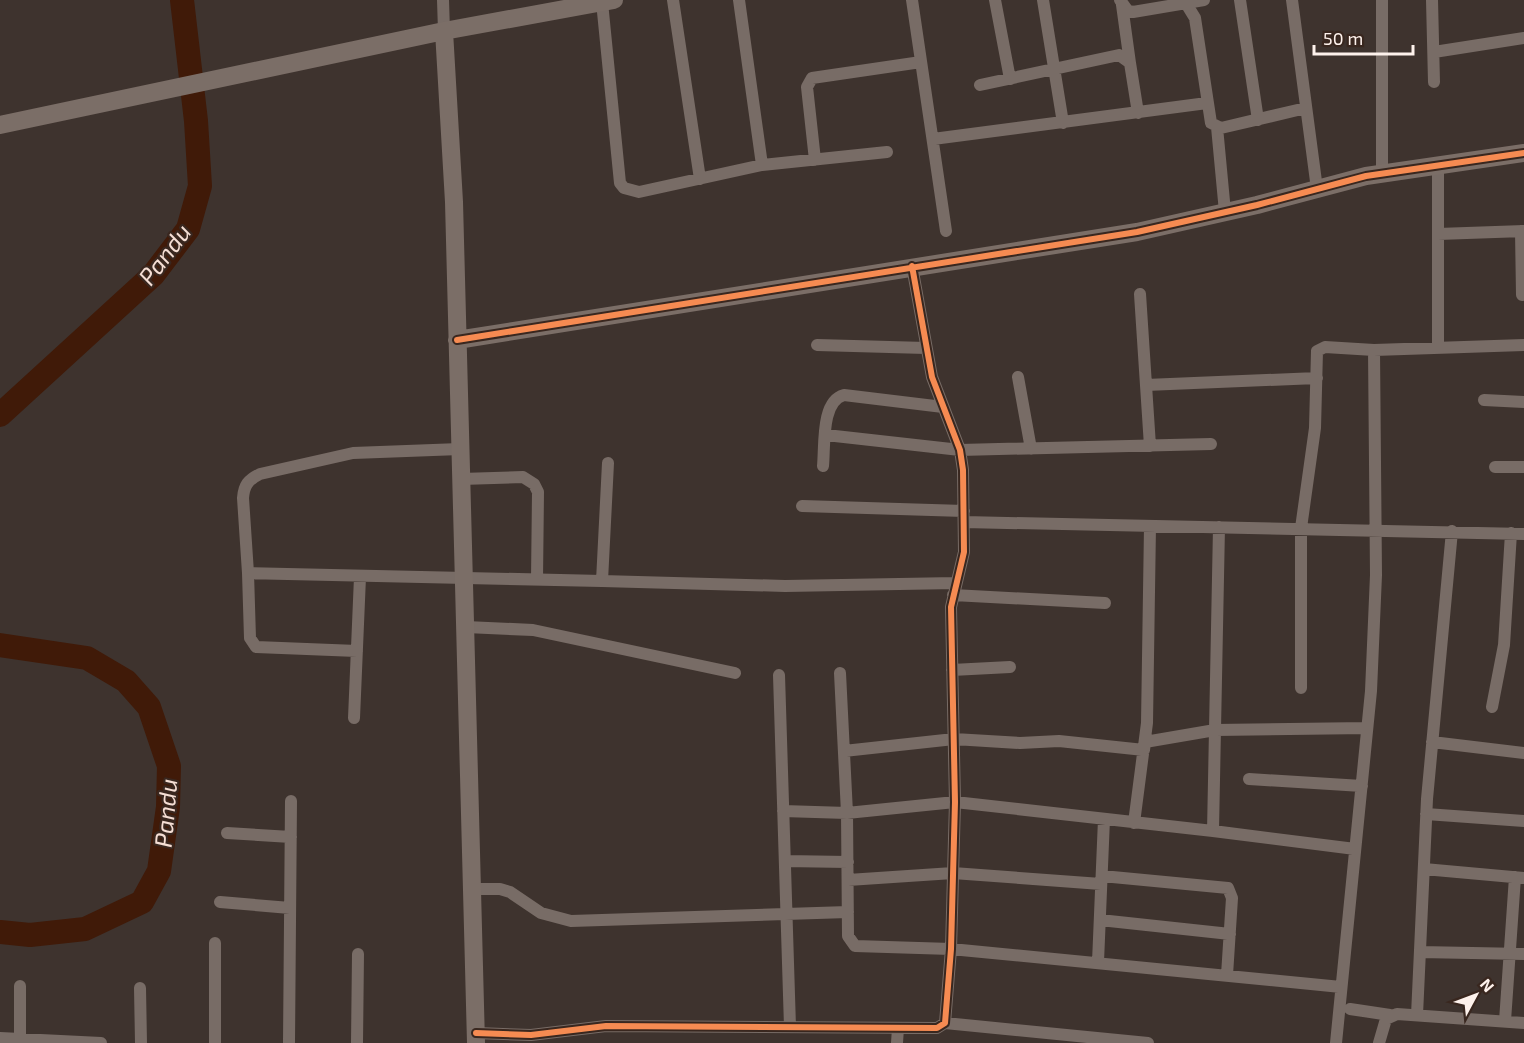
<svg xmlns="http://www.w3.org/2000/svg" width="1524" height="1043" viewBox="0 0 1524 1043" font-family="'Exo 2',sans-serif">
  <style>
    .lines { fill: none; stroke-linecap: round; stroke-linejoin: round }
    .river { stroke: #401a08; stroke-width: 24 }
    .street { stroke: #786c66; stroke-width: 12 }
    .secondary { stroke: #7b6e67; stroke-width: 18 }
    .cycleway-casing { stroke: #39271f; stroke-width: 10 }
    .cycleway { stroke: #f68b52; stroke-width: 6 }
    .labels { text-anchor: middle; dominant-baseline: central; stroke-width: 4.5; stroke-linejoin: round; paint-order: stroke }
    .water-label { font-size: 24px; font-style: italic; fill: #f5ded4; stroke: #39271f }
  </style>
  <rect width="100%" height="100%" fill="#3e332e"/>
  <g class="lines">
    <path class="river" d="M0,415L153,275L188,229L200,186L196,121L182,0
      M0,645L87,658L126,681L149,707L169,766L168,807L159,871L142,902L85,929L30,935L0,932"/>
    <path class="street" d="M443,0L444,31
      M673,0L700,179
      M739,0L762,165
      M912,0L946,231
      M995,0L1010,79
      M1043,0L1063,123
      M1120,0L1128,11L1133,12L1204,0
      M1184,0L1195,18L1211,123L1221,128L1306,108
      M1240,0L1258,120
      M1292,0L1317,189
      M1382,0V173
      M1432,0L1434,82
      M602,2L620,183L624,188L639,192L762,165L887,152
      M1122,5L1130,63
      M1434,52L1524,38
      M980,85L1119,55L1130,63L1138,113
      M1217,127L1225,212
      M933,139L1207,103
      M815,160L807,87L812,78L921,62
      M1438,163V348
      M1521,231L1522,295
      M1438,234L1524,231
      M1140,294L1150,446
      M817,345L926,348
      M1018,377L1031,449
      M1146,385L1317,378
      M1484,400L1524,402
      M826,435L960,450L1211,444
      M460,449L353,453L260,474C248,480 244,485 243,498L248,573L602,581L608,463
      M823,466C825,445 821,401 844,395L943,407
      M1495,467H1524
      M461,479L523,477L534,484L538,492L537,580
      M802,506L964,511
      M964,522L1524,534
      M248,573L250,638L256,647L357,651
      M602,581L785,586L956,583
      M953,595L1105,603
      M466,627L533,630L735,673
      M952,670L1010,667
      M840,673L847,813L848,936L855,946L951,949L1341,987
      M779,675L790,1027
      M1301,688V528L1315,428L1317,351L1325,347L1374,350
      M1492,707L1504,645L1511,533
      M354,718L360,577
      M1432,742L1524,753
      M844,751L954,739L1020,743L1059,741L1144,750L1145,742L1215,730L1367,728
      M1249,779L1362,786
      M783,811L847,813L955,802L1213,831L1219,527
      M1426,814L1524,821
      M1134,823L1147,723L1150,526
      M1213,831L1355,849
      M227,833L291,837
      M785,861L848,862
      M1424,869L1524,878
      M1102,876L1228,888L1232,898L1227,975
      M848,880L953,873L1101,884
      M472,889H500L510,892L541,913L571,921L848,912
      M220,902L290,908
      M1100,920L1230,934
      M1420,952L1524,954
      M1098,962L1104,819
      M140,988L141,1043
      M1350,1009L1390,1015
      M1417,1015L1427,799L1452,531
      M1505,1021L1515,877
      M945,1023L1148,1043
      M476,1033L531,1035L606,1026L937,1028L945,1023L951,949L955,802L951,607L964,552L963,470L960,450L932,377L912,266
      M0,1038L101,1043
      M20,1039V986
      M215,1043V943
      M289,1043L291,801
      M357,1043L358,954
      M897,1043L898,1028
      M1336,1043L1371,691L1376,575L1374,350L1524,345
      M1379,1043L1386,1019L1397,1014L1524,1023"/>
    <path class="secondary" d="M444,31L454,202L476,1043
      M0,125L444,31L614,0
      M457,340L1137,232L1257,205L1366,176L1524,153"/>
    <g class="cycleway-casing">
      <path id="cycleway" d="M457,340L1137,232L1257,205L1366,176L1524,153
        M476,1033L531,1035L606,1026L937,1028L945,1023L951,949L955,802L951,607L964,552L963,470L960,450L932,377L912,266"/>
    </g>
    <use href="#cycleway" class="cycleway"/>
  </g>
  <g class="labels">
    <g class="water-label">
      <text transform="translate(164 254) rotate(-53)">Pandu</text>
      <text transform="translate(165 813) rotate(-85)">Pandu</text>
    </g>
  </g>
  <g transform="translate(1476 995) rotate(49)" stroke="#39271f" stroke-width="4.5" paint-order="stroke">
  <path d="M0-4.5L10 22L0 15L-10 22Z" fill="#fef2ec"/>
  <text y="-9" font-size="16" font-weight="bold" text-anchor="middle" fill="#fef2ec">N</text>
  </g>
  <path d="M1314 45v9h99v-9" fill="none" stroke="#fef2ec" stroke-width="3"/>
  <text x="1323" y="45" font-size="18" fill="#fef2ec" stroke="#39271f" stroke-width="4.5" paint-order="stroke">50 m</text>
</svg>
